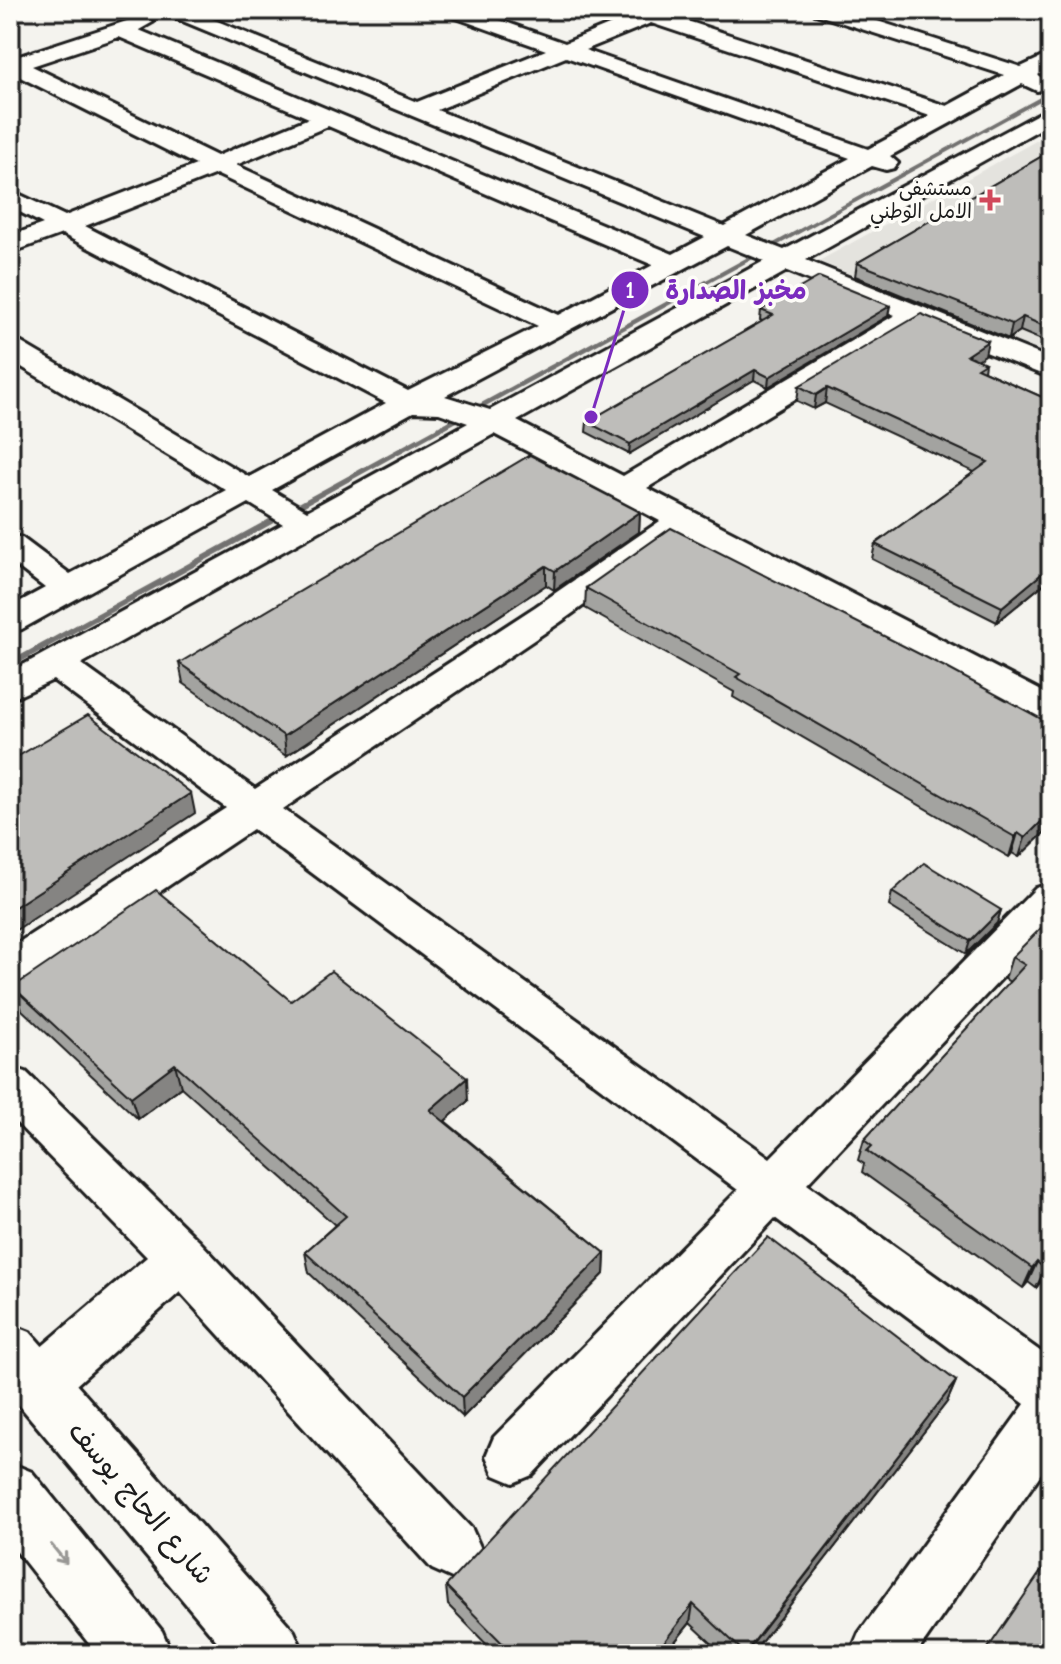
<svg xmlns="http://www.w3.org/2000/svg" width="1061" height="1664" viewBox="0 0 1061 1664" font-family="'Comic Neue','Playpen Sans Arabic',sans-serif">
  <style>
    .built { fill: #e4e3de }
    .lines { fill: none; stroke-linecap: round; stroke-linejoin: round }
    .stream { fill: #72716f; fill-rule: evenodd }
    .minor-casing { stroke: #1c1c1c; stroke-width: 6 }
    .major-casing { stroke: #1c1c1c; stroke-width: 6 }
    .minor { fill: #fdfcf7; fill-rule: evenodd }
    .major { fill: #fdfcf7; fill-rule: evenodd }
    .wall { fill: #a3a3a0; stroke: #1c1c1c; stroke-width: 2 }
    .shaded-wall { fill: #858482; stroke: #1c1c1c; stroke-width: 2 }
    .building { fill: #bebdba; stroke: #1c1c1c; stroke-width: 2 }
    .oneway { stroke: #989794 }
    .poi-dot { fill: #d1495b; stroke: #fdfcf7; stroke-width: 3 }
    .labels { text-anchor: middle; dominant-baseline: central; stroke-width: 7; stroke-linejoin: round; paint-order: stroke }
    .far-poi-label { font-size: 20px; fill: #1c1c1c; stroke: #fdfcf7; text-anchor: end }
    .near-street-label { font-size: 28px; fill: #1c1c1c; stroke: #fdfcf7 }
    .leader { fill: none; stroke: #7b2cbf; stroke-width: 3 }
    .callout-dot { fill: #7b2cbf; stroke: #fdfcf7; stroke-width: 3 }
    .mark-label { font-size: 24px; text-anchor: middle; font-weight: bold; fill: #fff }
    .callout-label { font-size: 26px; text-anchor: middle; font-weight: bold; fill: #7b2cbf; stroke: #fdfcf7; stroke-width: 7; stroke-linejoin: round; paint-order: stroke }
  </style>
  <rect width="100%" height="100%" fill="#f4f3ee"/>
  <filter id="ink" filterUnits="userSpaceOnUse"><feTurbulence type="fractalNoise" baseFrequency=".0125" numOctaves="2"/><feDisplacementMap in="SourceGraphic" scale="16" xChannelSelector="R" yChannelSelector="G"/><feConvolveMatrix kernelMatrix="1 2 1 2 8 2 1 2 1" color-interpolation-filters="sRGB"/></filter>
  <g filter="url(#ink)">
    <path class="built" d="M1043,137L1051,139V356L819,261Z"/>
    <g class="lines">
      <path class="stream" d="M1051,91V95L10,668V661Z"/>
      <g class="minor-casing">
        <path id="minor" d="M190,10L417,102L546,50L445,14L442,10H471L565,43L631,16L623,10H674L669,15L947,106L1004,75L815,14L812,10H843L1021,67L1051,53V68L1038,75L1048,84L1045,89L1037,91L1022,84L890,156L898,163L894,168L886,170L872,166L746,235L784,250L1051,107V123L806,260L1051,359V378L918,325L647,488L1051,696V724L1038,721L684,534L559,623L283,809L770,1158L1036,888L1051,883V926L807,1184L1051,1359V1459L916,1654H850L859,1633L1025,1404L775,1218L532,1475L513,1483L494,1475L486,1456L494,1437L738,1190L253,829L25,982L10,987V948L226,808L53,680L10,700V672L283,524L249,503L22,629L10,632V607L45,588L10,561V535L22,538L70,574L226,490L10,360V339L20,342L249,477L386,403L62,234L10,253V236L43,224L10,207V190L65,216L196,165L10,72V59L136,18H150L153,22L139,30L673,254L705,237L168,15L165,11ZM651,23L930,116L868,149L585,50ZM119,37L309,118L217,156L32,66ZM566,57L850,158L724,226L437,110ZM328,126L653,265L559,315L236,165ZM216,174L538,326L408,391L85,226ZM727,246L764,261L490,410L445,396ZM787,271L895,315L623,476L517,421ZM413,412L439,413L468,423L307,511L272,490ZM494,434L660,521L535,607L255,789L81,664Z
          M1036,10H1051V17L1039,14Z
          M10,1067L26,1072L200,1242L472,1529L481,1549L472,1569L452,1578L432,1569L180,1292L57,1402L38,1409L19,1402L11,1384L19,1366L147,1257L10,1116Z"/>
      </g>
      <g class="major-casing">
        <path id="major" d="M10,1324L30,1332L294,1631L304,1654H228L10,1394Z
          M10,1463L32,1472L162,1631L172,1654H97L10,1543Z"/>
      </g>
      <use href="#minor" class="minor"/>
      <use href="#major" class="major"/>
    </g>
    <path class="wall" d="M1051,151V344L1020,331L1009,339L855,276L857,263Z
      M761,310L888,316L768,387L754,380L629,454L586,432L587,422L763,321L760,320Z
      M985,355L978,360L985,363L984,371L1051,401V578L997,622L872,559L875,544L974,472L825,403L814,409L797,401L799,386Z
      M640,512L639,532L554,590L546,585L286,756L183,683L179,663Z
      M586,588L1051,826L1019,857L1012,853L1009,857L733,697L734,692L585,608Z
      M892,892L1001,910L997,923L966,954L889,906Z
      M1051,931V1269L1036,1288L1028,1282L1023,1288L862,1172L864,1164L858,1160L864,1140L1010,982L1005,979L1012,957Z
      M13,987L291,1001L468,1101L445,1121L605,1253L604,1274L463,1417L309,1273L305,1252L335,1225L181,1087L138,1119L22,1010Z
      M956,1381L947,1402L752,1654H723L690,1623L665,1654H496L448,1605L446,1586Z"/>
    <path class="shaded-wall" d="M890,306L888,316L768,387L769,377Z
      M1023,317L1020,331L1009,339L1012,324Z
      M988,341L985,355L963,369L967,355Z
      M755,370L754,380L629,454L630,444Z
      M827,388L825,403L814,409L816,395Z
      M640,512L639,532L554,590L555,571Z
      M546,566V585L286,756L284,736Z
      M1051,566V578L997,622L1002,607Z
      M191,793L195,813L10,934V910Z
      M1051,812V826L1019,857L1025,838Z
      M1018,833L1012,853L1009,857L1015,837Z
      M1001,910L997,923L966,954L970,941Z
      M175,1064L181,1087L138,1119L131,1097Z
      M467,1078L468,1101L432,1132L430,1110Z
      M605,1253L604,1274L463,1417L462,1397Z
      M1051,1261V1269L1036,1288L1045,1269Z
      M1037,1262L1028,1282L1023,1288L1032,1268Z
      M956,1381L947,1402L752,1654H745Z
      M693,1604L690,1623L665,1654H654Z"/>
    <path class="building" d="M1051,151V329L1023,317L1012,324L857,263Z
      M819,277L890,306L769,377L755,370L630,444L587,422L773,315L761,310Z
      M921,314L988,341L967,355L985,363L977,368L1051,401V566L1002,607L875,544L988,462L827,388L816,395L799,386Z
      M530,455L640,512L555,571L546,566L284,736L179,663Z
      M671,528L945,667L1051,724V812L1025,838L1018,833L1015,837L736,677L740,674L586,588Z
      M88,715L191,793L10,910V761Z
      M924,863L1001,910L970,941L892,892Z
      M156,890L291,1001L331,971L467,1078L430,1110L605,1253L462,1397L305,1252L346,1216L175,1064L131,1097L13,987Z
      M1043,926L1051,931V1261L1045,1269L1037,1262L1032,1268L867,1151L872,1146L864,1140L1025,965L1012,957Z
      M768,1237L956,1381L745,1653L693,1604L655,1654H513L446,1586Z
      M1051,1557V1654H984Z"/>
    <defs><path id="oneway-shaft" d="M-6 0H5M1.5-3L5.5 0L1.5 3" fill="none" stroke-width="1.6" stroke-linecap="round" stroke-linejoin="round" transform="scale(2)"/></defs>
    <use class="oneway" href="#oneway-shaft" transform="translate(59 1554) rotate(51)"/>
  </g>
  <path class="poi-dot" d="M986 188h8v8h8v8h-8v8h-8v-8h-8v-8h8z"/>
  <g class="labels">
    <g class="far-poi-label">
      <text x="972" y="188">مستشفى<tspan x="972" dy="23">الامل الوطني</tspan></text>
    </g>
    <g class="near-street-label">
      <text transform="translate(141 1503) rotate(49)">شارع الحاج يوسف</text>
    </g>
  </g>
  <path class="leader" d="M591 417L630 290"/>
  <g class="callout-dot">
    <circle cx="591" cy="417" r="8"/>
    <circle cx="630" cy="290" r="20"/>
  </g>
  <g class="mark-label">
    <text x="630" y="298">1</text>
  </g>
  <g class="callout-label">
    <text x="736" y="299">مخبز الصدارة</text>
  </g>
  <rect width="1061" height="1664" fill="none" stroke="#fdfcf7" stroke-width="40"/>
  <rect x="20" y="20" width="1021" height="1624" fill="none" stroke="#1c1c1c" stroke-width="3" filter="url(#ink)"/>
</svg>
